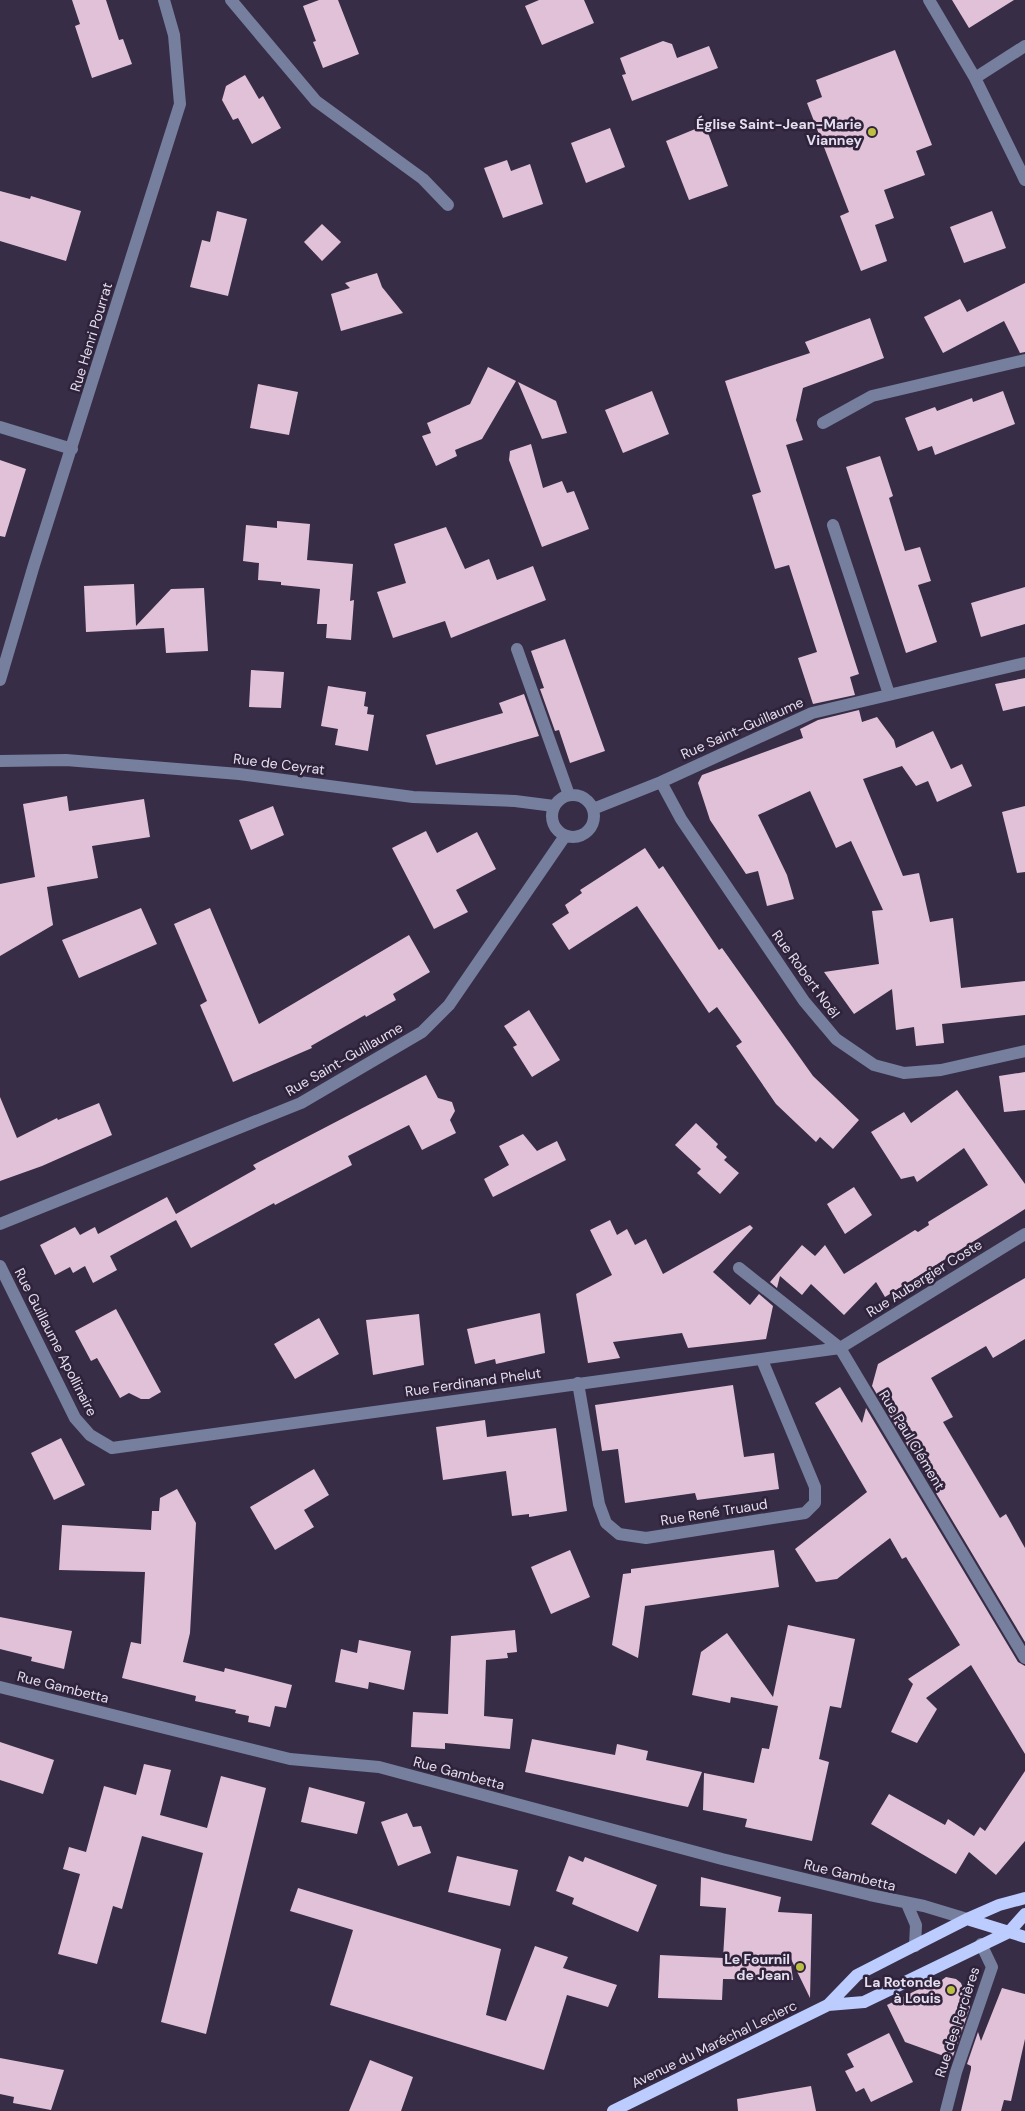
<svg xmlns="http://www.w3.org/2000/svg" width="1025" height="2111" viewBox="0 0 1025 2111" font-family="'DM Sans',sans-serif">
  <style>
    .building { fill: #e1c1d7 }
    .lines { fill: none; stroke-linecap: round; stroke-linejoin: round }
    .minor { stroke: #767f9e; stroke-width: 12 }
    .major { stroke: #bcccfe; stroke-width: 12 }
    .poi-dot { fill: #bdbf43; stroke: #2e233b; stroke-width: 2 }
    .labels { text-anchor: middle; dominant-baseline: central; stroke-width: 5; stroke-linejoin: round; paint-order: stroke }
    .poi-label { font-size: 14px; font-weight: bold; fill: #e5deee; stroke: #2e233b; text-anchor: end }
    .street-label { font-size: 14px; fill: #e5deee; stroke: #2e233b }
  </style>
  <rect width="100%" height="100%" fill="#382d46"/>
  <path class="building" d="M72,0H106L119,40L123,39L132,64L92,78L75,26L80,24Z
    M319,0H338L359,54L323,68L313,42L316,41L303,6Z
    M539,0H584L594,23L542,45L525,6Z
    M952,0H1014L969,28Z
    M663,41L672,44L677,58L709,46L718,68L632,101L622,75L626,74L620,58Z
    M895,50L932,145L916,151L925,175L884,190L894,218L875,225L887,261L861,271L840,216L849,212L807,103L822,97L816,80Z
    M245,75L259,99L263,96L281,128L252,144L238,118L233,120L222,100L226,86Z
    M705,125L728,186L689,200L666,141Z
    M610,128L625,167L586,183L571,143Z
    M507,160L511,171L530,164L543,204L503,218L484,168Z
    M0,191L30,199L31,196L81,211L66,261L0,241Z
    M217,211L247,219L228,296L190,287L202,240L210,242Z
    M992,211L1006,248L964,263L950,227Z
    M322,224L341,242L322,261L304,242Z
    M377,273L382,287L403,313L341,331L331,294L350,288L345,283Z
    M1025,283V352L1020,353L1004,321L943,353L924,317L960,299L967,312Z
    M870,318L884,358L803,388L796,420L803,440L786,445L859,674L850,677L855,695L813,704L798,658L817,652L789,565L775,569L752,495L761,492L725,381L810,353L805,342Z
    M488,367L516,381L482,439L455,450L457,456L436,466L422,436L431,433L427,423L470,404Z
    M518,382L556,401L567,433L542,439Z
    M258,384L298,392L289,435L250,428Z
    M652,391L669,434L623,453L605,410Z
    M1003,391L1015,424L935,455L932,446L918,451L905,418L935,407L937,411L972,398L973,402Z
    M531,444L543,488L562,481L567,493L574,491L589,529L542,547L509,460L510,451Z
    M880,456L893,496L889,498L905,551L920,547L931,581L918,585L937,642L906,653L846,467Z
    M0,460L26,469L5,537L0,536Z
    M277,521L310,524L307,560L353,564L350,601L354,600L351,640L326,638L327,624H317L320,589L281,585V582L258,580L259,563L243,561L246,525L277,528Z
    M446,527L465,569L489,559L497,580L533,566L546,600L451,638L445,621L393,638L377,592L406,583L394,544Z
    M134,584L136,626L171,589L204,588L208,651L166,653L164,628L86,632L84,586Z
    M1025,587V624L981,637L971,603Z
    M565,639L605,751L570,763L559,730L555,731L540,689L544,688L531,651Z
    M251,670L284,672L281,708L249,707Z
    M1025,678V706L1003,711L995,684Z
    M328,686L366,692L364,706L368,707L367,714L374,715L368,751L335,745L338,729L321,726Z
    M524,694L539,736L436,765L426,735L503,713L499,703Z
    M859,710L862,722L877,717L894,740L896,748L933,731L951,769L962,764L972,786L937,802L928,781L916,786L902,766L863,779L903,876L919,873L930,922L953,918L961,988L1025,981V1015L942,1024L944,1043L916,1046L914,1027L896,1030L892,989L854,1014L824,972L879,964L872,911L883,910L851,841L836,848L810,791L758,815L787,875L794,899L767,906L758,871L746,874L710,820L698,783L702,775L803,738L800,729L818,720Z
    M67,796L69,811L144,799L150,837L92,846L98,878L47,887L53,925L0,956V884L35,877L23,804Z
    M273,806L284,835L251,850L239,820Z
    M1025,806V872L1017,873L1002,812Z
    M426,831L437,853L477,832L496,869L456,890L468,912L434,929L392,848Z
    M645,848L659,869L663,866L719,950L722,948L813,1076L859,1120L833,1149L820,1137L816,1142L776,1104L736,1046L742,1042L717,1007L709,1013L637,906L569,950L552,924L569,913L565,905L582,893L580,890Z
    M141,908L157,944L79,978L62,940Z
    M210,908L259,1024L409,935L430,972L393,994L396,1000L366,1017L365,1015L311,1046L312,1048L233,1082L200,1005L207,1001L174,924Z
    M529,1010L560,1060L532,1077L513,1047L517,1045L504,1026Z
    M1025,1072V1110L1004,1112L999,1076Z
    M426,1075L438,1098L452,1102L455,1111L450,1120L456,1133L422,1150L409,1125L348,1156L352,1165L275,1205L274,1203L191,1248L176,1220L110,1256L117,1270L93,1283L85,1266L73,1273L70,1267L55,1275L40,1245L75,1227L80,1235L95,1227L98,1234L167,1197L176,1214L256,1169L253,1165Z
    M957,1090L1025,1184V1209L885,1297L876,1282L844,1315L811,1284L802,1295L780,1276L777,1288L770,1282L802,1245L815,1256L825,1245L844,1274L915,1230L918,1232L929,1225L928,1222L988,1185L964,1148L917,1182L914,1176L901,1179L871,1132L904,1112L911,1123Z
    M0,1097L17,1138L57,1118L58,1120L99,1103L112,1135L42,1166L0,1181Z
    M696,1123L718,1144L716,1147L727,1157L724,1160L739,1173L720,1194L697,1173L701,1169L675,1145Z
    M523,1134L537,1151L557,1141L566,1160L493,1197L484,1179L509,1165L499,1146Z
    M854,1187L872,1215L845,1234L827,1204Z
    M610,1220L617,1235L627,1229L635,1245L646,1239L663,1274L750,1225L753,1228L713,1272L750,1305L759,1294L773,1306L766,1339L688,1348L682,1333L613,1342L620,1358L588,1363L576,1294L612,1275L590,1230Z
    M1025,1278V1339L993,1358L986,1346L931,1378L953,1417L943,1422L1000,1518L1006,1514L1025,1548V1642L872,1386L878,1364Z
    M116,1309L161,1392L149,1399H141L129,1393L120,1398L97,1358L91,1361L75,1331Z
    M540,1313L545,1353L496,1364L495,1359L475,1364L467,1329Z
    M419,1314L424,1365L373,1375L366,1320Z
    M319,1318L339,1354L295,1379L274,1344Z
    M733,1385L744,1457L774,1453L779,1489L697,1500L695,1493L625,1503L618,1449L602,1451L595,1405Z
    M840,1387L862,1423L866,1408L1018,1662L1025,1666V1754L971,1665L926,1698L937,1709L917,1743L891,1732L913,1684L908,1679L960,1645L906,1557L902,1559L890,1538L837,1579L816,1582L795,1549L867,1492L815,1403Z
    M485,1420L487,1437L556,1428L567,1511L529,1517V1514L512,1516L506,1471L443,1480L436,1427Z
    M61,1438L85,1485L54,1500L31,1453Z
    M314,1469L329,1495L304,1510L314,1527L275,1550L250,1507Z
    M177,1489L196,1523L190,1633L183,1662L224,1672L225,1668L292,1685L286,1708L275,1706L270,1727L248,1722L249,1716L235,1713L236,1710L195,1701L196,1696L122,1678L131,1642L141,1644L145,1572L59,1570L62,1525L151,1530L152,1511H159L160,1498Z
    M570,1550L590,1597L551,1614L531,1567Z
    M774,1550L779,1587L645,1606L638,1658L612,1645L623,1574L631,1573V1569Z
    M0,1617L72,1631L64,1669L31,1661L32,1657L0,1649Z
    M788,1625L855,1639L841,1708L830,1706L819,1759L829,1762L812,1841L745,1827L747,1819L703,1810L704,1773L754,1783L762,1748L769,1749L778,1706L731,1697L730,1703L692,1695L701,1652L727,1633L773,1697Z
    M515,1630L517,1652L507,1653L508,1658L486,1660L484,1716L513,1719L510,1749L445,1743V1749L411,1747L413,1712L448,1714L451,1636Z
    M359,1640L411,1651L404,1690L369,1682L368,1689L335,1682L341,1649L357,1653Z
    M532,1739L615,1755L617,1744L648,1751L646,1760L702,1772L688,1807L673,1804L525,1772Z
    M0,1742L54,1760L43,1794L0,1780Z
    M144,1764L171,1770L160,1815L207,1828L221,1776L266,1788L206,2034L161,2022L203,1853L142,1836L122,1909L113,1906L97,1964L58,1954L80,1874L63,1869L69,1847L86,1852L104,1786L136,1795Z
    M1025,1771V1841L996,1875L969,1852L956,1874L871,1824L889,1794L945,1825L948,1819L974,1836L980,1827L985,1831Z
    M309,1787L365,1802L357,1834L301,1822Z
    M407,1813L413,1827L421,1826L431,1853L398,1866L381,1822Z
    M457,1856L518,1870L510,1906L448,1892Z
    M569,1856L583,1862L585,1857L657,1885L638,1932L572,1904L574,1898L556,1891Z
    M701,1877L781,1897L778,1912L812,1914L810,1998L790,1957L793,1980L723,1979L722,2000L658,1998L660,1955L723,1958L726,1908L700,1906Z
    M298,1888L501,1949L486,2015L506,2021L535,1946L568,1957L563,1968L617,1985L608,2007L567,1995L544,2070L330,2005L353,1930L290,1911Z
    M946,1977L956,1979L961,1983L970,2007L952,2059L905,2042L887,2005L929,1984L934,1986Z
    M1002,1988L1025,1994V2039L1011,2101L1004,2100L1001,2111H961L971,2069V2066L967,2064L978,2032L981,2041Z
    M889,2033L913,2082L871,2102L864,2088L856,2092L845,2071L854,2067L847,2054Z
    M0,2058L64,2070L51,2110L13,2103L14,2097L0,2094Z
    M370,2060L413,2077L401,2111H349Z
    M811,2086L816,2111H738L737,2099Z"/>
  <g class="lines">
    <path class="minor" d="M231,0L316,101L423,179L448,205
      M929,0L975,78L1025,180
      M975,78L1025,46
      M823,423L872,396L1025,360
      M0,427L72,449
      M833,525L889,694
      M517,649L569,795
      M0,680L34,565L180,104L174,35L164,0
      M0,761L66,760L239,774L413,797L515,801L554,806
      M661,782L681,819L804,1001L836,1039L874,1065L904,1073L941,1070L1025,1051
      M552 816a21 21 0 1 1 42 0a21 21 0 1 1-42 0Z
      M593,809L661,782L812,713L1025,663
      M0,1224L301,1103L422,1032L449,1005L565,836
      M0,1266L75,1418L90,1435L112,1448L840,1348L1025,1234
      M739,1268L840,1348L1025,1658
      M578,1383L599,1504L606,1523L619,1534L646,1538L805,1513L815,1503V1487L762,1360
      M0,1687L290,1759L379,1767L722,1859L870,1895L924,1906L967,1919
      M907,1904L916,1925L915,1946
      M946,2111L956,2072L992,1967L981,1944"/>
    <path class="major" d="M967,1919L1025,1937
      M828,2005L864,2002L1009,1932L1025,1914
      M613,2111L828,2005L857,1975L896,1955L967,1919L999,1905L1025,1898"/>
  </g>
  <g class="poi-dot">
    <circle cx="872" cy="132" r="5"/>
    <circle cx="800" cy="1967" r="5"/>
    <circle cx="951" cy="1990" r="5"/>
  </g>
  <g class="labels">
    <g class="poi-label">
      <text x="862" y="124">Église Saint-Jean-Marie<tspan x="862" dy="16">Vianney</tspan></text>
      <text x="790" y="1959">Le Fournil<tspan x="790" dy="16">de Jean</tspan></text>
      <text x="941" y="1982">La Rotonde<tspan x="941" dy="16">à Louis</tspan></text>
    </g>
    <g class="street-label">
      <text transform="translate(91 337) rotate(-73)">Rue Henri Pourrat</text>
      <text transform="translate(742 728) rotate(-24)">Rue Saint-Guillaume</text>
      <text transform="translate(279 764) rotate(7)">Rue de Ceyrat</text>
      <text transform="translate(806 974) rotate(54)">Rue Robert Noël</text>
      <text transform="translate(344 1059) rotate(-30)">Rue Saint-Guillaume</text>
      <text transform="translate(924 1278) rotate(-32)">Rue Aubergier Coste</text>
      <text transform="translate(56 1342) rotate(63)">Rue Guillaume Apollinaire</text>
      <text transform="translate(473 1382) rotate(-8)">Rue Ferdinand Phelut</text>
      <text transform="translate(912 1440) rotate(59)">Rue Paul Clément</text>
      <text transform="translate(714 1512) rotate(-9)">Rue René Truaud</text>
      <text transform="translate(63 1687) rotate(14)">Rue Gambetta</text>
      <text transform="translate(459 1773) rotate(15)">Rue Gambetta</text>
      <text transform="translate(850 1875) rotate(14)">Rue Gambetta</text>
      <text transform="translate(957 2022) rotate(-72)">Rue des Percières</text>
      <text transform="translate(714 2044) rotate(-26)">Avenue du Maréchal Leclerc</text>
    </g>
  </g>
</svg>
